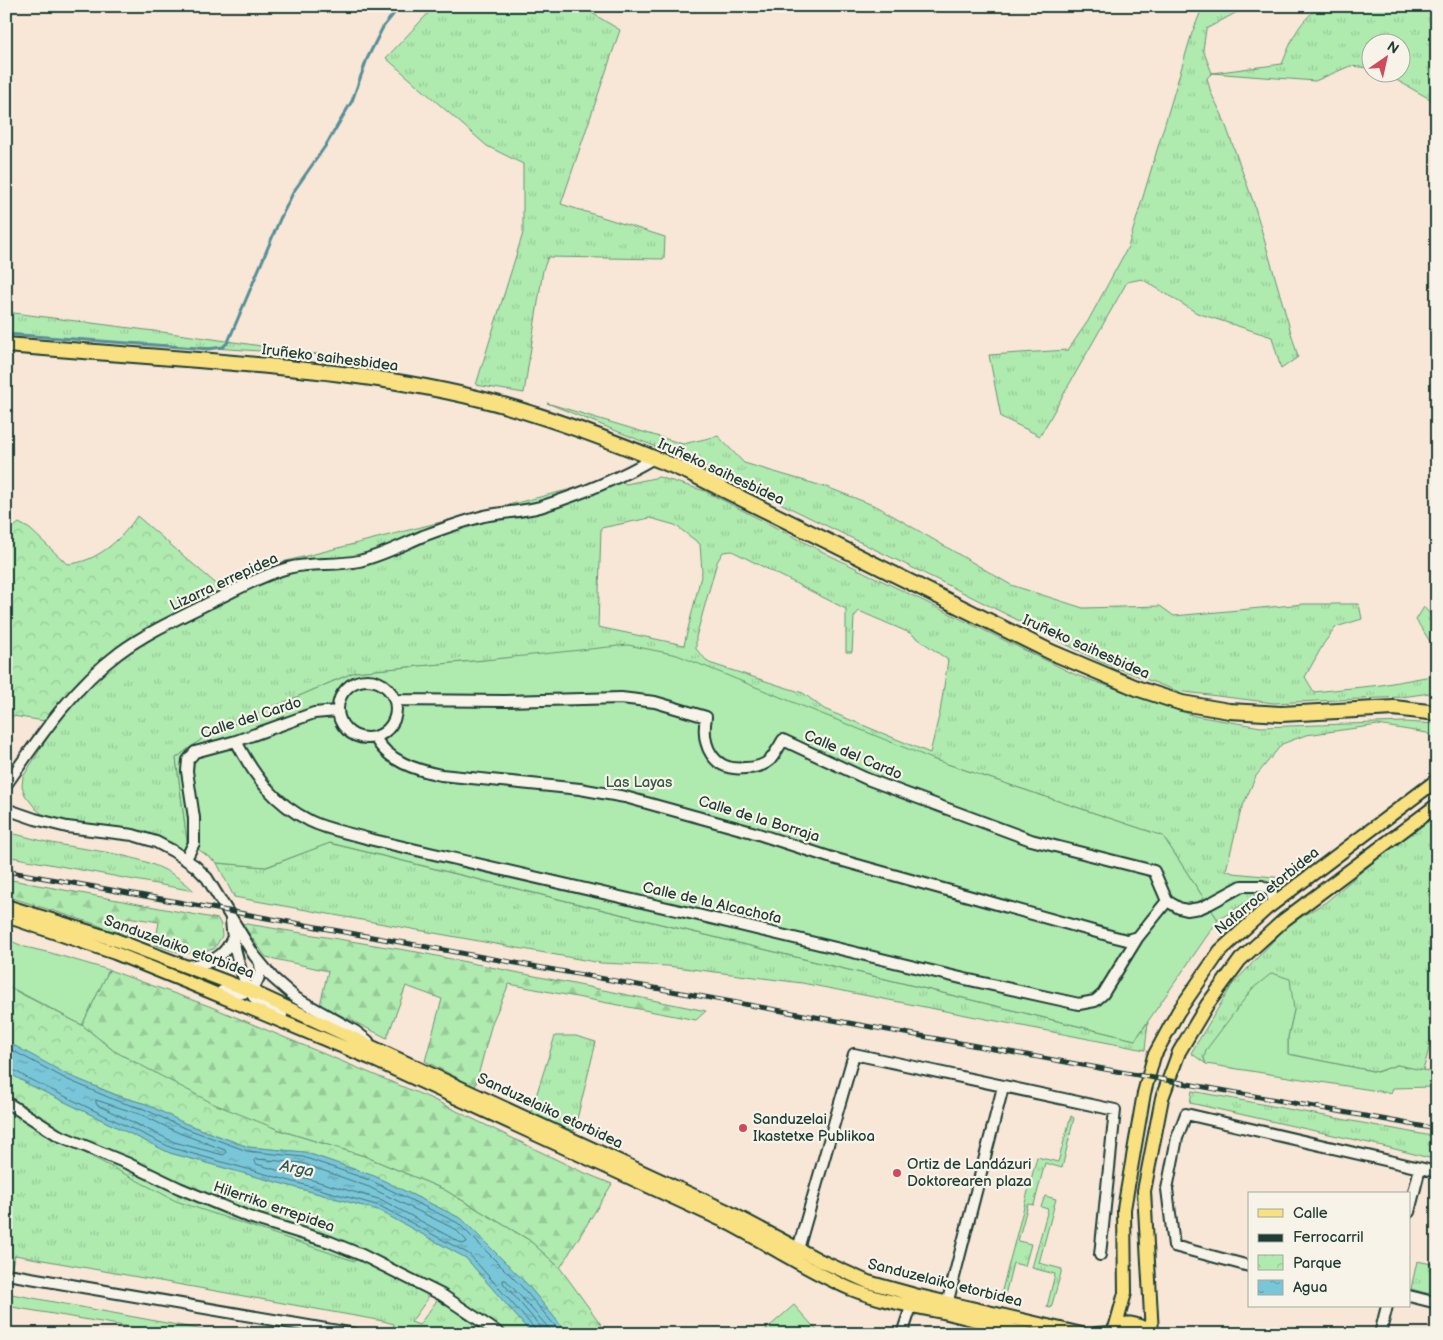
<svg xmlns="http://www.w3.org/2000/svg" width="1443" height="1340" viewBox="0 0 1443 1340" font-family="'Balsamiq Sans',sans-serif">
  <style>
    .grass { fill: url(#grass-tufts); stroke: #679472; fill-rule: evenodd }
    .forest { fill: url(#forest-firs); stroke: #679472 }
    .park { fill: url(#park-crowns); stroke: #679472 }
    .garden { fill: #afeaaf; stroke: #679472 }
    .water { fill: url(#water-ripples); stroke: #568f97 }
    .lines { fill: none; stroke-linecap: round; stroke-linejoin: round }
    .shore { stroke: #437476; stroke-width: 1 }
    .stream { stroke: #568f97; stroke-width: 3 }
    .minor-casing { stroke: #1f3d34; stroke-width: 14 }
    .major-casing { stroke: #1f3d34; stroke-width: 16 }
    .highway-casing { stroke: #1f3d34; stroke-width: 18 }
    .minor { stroke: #f7f3e8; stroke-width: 10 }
    .major { stroke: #f9e181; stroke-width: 12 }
    .highway { stroke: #f9e181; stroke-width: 14 }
    .rail-casing { stroke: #1f3d34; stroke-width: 5 }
    .rail { stroke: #f7f3e8; stroke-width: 3; stroke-dasharray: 9; stroke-linecap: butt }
    .poi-dot { fill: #d1495b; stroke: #f7f3e8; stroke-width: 2 }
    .labels { text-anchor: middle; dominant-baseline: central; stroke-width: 4.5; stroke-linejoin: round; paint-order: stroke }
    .street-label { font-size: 15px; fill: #1f3d34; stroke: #f7f3e8 }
    .park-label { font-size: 15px; fill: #355746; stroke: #f7f3e8 }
    .poi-label { font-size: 15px; fill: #1f3d34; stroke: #f7f3e8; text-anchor: start }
    .water-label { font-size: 16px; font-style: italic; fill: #315855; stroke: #f7f3e8 }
  </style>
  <defs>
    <pattern id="grass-tufts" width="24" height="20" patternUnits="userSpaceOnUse" patternTransform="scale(1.25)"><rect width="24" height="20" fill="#afeaaf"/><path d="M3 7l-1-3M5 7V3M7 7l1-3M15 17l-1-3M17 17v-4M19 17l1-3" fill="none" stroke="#96ca97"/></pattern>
    <pattern id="forest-firs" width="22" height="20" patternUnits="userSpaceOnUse" patternTransform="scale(1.25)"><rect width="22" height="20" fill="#afeaaf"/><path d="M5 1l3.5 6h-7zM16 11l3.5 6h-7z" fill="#96ca97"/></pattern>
    <pattern id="park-crowns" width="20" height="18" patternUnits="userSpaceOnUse" patternTransform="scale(1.25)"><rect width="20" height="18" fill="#afeaaf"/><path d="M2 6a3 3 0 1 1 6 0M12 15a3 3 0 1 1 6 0" fill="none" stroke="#96ca97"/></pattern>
    <pattern id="water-ripples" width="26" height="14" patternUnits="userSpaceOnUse" patternTransform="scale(1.25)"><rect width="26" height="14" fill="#7ac6d9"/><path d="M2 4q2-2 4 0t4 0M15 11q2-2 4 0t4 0" fill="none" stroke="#63a2b1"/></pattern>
  </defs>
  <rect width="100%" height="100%" fill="#f8e6d7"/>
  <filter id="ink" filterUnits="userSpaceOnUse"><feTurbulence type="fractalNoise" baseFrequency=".02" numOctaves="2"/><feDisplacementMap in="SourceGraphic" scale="10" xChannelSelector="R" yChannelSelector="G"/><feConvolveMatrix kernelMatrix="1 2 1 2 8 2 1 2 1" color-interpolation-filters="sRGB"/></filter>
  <g filter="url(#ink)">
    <path class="grass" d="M435,6H580L620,30L561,204L665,237L664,259L548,257L543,270L524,393L476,385L523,233V164L487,146L386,58Z
      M1210,6H1248L1206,29L1203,50L1212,73L1282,64C1293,38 1296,25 1320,6H1437V103L1384,73L1400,72V42H1370V68L1350,66L1315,81L1212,73L1207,78L1211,93L1222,115L1254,204L1298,357L1281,369L1272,337L1197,313L1142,279L1127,282L1040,436L1001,417L989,355L1068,350L1088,321L1128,247L1192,33L1201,11Z
      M6,312L185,335L324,355L6,335Z
      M547,403L683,444L718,436L744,463L829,488L878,507L1011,585L1083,608L1160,606L1174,616L1304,604H1359L1362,619L1336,627L1324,643L1305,677L1314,692L1381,685L1437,675V692L1402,697L1274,703L1177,691L1101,662L954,588L706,467Z
      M659,477L705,491L831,556L1076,675L1195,716L1261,727L1405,722L1437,724V742L1427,733L1378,725L1306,735L1282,744L1256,776L1241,810L1226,870L1233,873L1284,878L1218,920L1163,836L935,760L485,660L355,672L206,736L176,758L187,841L186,859L133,835L56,825L36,809L25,795L22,786L23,777L76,692L120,652L238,589L243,572L615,478L626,484ZM650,518L675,525L700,544L702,572L684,645L598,627L601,528ZM732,551L846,609V652H852L854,617L859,611L910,633L948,660L940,712L930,753L824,709L803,693L709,663L696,649V637L717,562L723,552Z
      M1424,607L1437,623V652L1416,620Z
      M1437,813V1018L1423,1071L1397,1065L1377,1072L1288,1054V1037L1294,1010L1204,1058L1206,1064L1191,1053L1232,985L1288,925L1326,902L1385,852Z
      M6,832C25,836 43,842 62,845C107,853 160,856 194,891L6,856Z
      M329,843L1135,1040L1148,1022L1145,1050L802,983L668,966L601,963L234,897L217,863L267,867Z
      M555,1036H576L596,1042L574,1131L530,1115Z
      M1192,1091L1437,1137V1160L1387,1147L1190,1103Z
      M6,1106L361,1259L427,1291V1300L411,1322L419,1325L438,1299H441L495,1334H434L426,1330L417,1334H392L394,1324L383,1321L15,1255L6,1285Z
      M1071,1116L1074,1118L1062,1168L1045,1163L1034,1205L1028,1204L1018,1241L1031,1244L1025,1266L1013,1263L1005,1295L1001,1294L1037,1157L1058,1162Z
      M1045,1196L1056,1199L1039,1263L1062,1269L1051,1308L1047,1307L1055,1274L1032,1268L1048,1209L1041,1207Z
      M1417,1261L1437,1265V1296L1411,1289Z"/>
    <path class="forest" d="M6,879L218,919L221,925L222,936L214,949C186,956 181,954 155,945L159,922L127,917L126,928L127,938L95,924L6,896Z
      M241,923L417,952L706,1011L696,1020L509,984L492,1023L475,1087L425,1061L442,999L406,986L387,1038L320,1005L328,971L266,957Z
      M109,970L209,1006L430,1098L580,1171L612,1184L560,1268L529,1240L443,1189L364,1156L236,1117L114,1051L82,1025Z"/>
    <path class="park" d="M137,516L228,594L205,605L97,671L55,725L45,721L6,715V533L19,523L30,529L67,564C96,563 122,539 137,516Z
      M6,986L82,1025L114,1051L214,1104L282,1131L364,1156L443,1189L529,1240L560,1268L608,1334H568L526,1283L462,1219L374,1176L304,1152L248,1147L184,1123L146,1104L119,1096L68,1075L7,1042Z
      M6,1071L26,1083L170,1153L378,1210L466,1258L532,1334H505L485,1318L361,1259L354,1261L176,1201L62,1141L6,1103Z"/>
    <path class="garden" d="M628,645L677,655L935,760L1163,836L1218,920L1135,1040L330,843L266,867L217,863L187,841L176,758L206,736L355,672L485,660Z
      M6,939L25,947L51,953L109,970L82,1025L6,985Z
      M1272,973L1290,979L1294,1010L1288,1037V1054L1377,1072L1397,1065L1437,1073V1085L1433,1087L1393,1088L1391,1093L1206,1064L1204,1058L1206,1050L1252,989Z
      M6,1293L209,1331V1334H172L6,1306Z
      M794,1305L820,1334H761Z"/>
    <path class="water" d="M6,1041L68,1075L118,1096L146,1104L184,1123L248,1147L304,1152L374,1176L462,1219L526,1283L568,1334H532L466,1258L378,1210L170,1153L26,1083L6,1071Z"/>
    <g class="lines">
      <path class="shore" d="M6,1047L66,1079L117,1101L144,1109L182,1127L247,1151L303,1157L372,1181L458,1223L522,1287L562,1334
        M6,1067L10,1068L29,1079L172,1148L380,1206L469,1254L534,1328L535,1334
        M96,1100L142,1115L179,1133L225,1150L226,1153L223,1155L174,1142L97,1105Z
        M256,1159L302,1163L369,1187L455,1229L466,1240L467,1242L463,1244L382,1200L256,1164L254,1161Z
        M541,1334L540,1326L503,1283V1280H506L554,1334"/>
      <path class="stream" d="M6,334L208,349L223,347L228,342L280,219L294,191L326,145L352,101L367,59L383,27L400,6"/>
      <g class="minor-casing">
        <path id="minor" d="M338 709a29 29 0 1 1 58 0a29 29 0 1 1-58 0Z
          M395,700L505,701L621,698L655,702L706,717C701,744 712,772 745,768C754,768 763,766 770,760C775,754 779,747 783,740L867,779L1031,840L1154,871L1167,901L1179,908L1187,910L1200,908L1209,904L1242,886H1262L1271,891L1274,903
          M375,737C387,761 416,770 441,775L580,789L625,797L752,832L829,857L1111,936L1127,940L1138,937
          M236,741C254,776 274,803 310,821C328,830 350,833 369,839L698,915L965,979L1079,1004L1095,1001L1103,994L1138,937L1167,901
          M6,785C39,738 72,688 119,653C147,632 183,616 215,600C238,589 262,575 288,568C311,562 336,566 359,561C381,556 402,545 423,536C442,529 464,521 484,516C502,512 522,512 540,507C578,495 620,478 654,458
          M6,809L35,819L67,827L133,835L156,842L173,851L195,866L207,878L254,955L273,978L296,998L355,1031L368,1041
          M186,859L194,843V818L187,771L188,760L195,752L236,741L314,713L337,711
          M231,919C232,940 241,983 256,1000C263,1007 273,1011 282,1015
          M187,966C208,964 224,959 233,937
          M222,991L235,995L251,991C257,983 262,974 260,964
          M6,1102L58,1135L129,1164L179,1188L249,1217L330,1242L362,1255L442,1295L500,1334
          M1409,1212L1420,1168
          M798,1249L854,1054L1115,1110L1100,1255
          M1249,1266L1174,1246L1167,1189L1177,1138L1186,1114L1437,1172
          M13,1275L355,1334
          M1409,1296L1437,1303
          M946,1308L1003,1087
          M902,1334L913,1301
          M1380,1334L1387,1306"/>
      </g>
      <g class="major-casing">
        <path id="major" d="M6,906L116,940L251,991L727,1211L821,1261L868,1282L915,1295L1082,1334
          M6,916L115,953L194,985L370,1058L724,1221C767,1243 806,1270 851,1289C881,1301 912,1306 943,1312C972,1319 1000,1327 1028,1334
          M1116,1325L1125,1293L1124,1209L1144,1093L1154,1056L1178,1012L1220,951L1266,909L1437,780
          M1152,1333L1144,1191L1162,1098L1179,1052L1207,1005L1240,960L1284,920L1437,805
          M1097,1334L1110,1333
          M1110,1334C1122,1317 1138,1323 1153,1334"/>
      </g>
      <g class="highway-casing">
        <path id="highway" d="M6,345C70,350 134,355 198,360C298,368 399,377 496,403C562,421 626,446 688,472L1051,652L1139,689L1182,703L1229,711L1281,714L1394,708L1437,713"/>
      </g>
      <use href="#minor" class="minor"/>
      <use href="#major" class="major"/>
      <use href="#highway" class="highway"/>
      <g class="rail-casing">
        <path id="rail" d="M6,871L1437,1129"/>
      </g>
      <use href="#rail" class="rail"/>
    </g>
  </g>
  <g class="poi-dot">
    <circle cx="743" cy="1128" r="5"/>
    <circle cx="897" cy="1173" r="5"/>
  </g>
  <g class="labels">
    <g class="street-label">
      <text transform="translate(330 358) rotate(7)">Iruñeko saihesbidea</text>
      <text transform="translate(721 472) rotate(25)">Iruñeko saihesbidea</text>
      <text transform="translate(224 582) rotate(-25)">Lizarra errepidea</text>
      <text transform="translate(1086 647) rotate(24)">Iruñeko saihesbidea</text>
      <text transform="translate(251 718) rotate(-18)">Calle del Cardo</text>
      <text transform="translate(853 755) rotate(23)">Calle del Cardo</text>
      <text transform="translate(759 819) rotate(17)">Calle de la Borraja</text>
      <text transform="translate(1267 891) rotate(-39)">Nafarroa etorbidea</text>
      <text transform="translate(712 903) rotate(13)">Calle de la Alcachofa</text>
      <text transform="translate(179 947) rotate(20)">Sanduzelaiko etorbidea</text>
      <text transform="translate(550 1111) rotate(25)">Sanduzelaiko etorbidea</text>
      <text transform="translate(274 1207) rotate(19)">Hilerriko errepidea</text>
      <text transform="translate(945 1283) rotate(14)">Sanduzelaiko etorbidea</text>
    </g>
    <g class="park-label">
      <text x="639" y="782">Las Layas</text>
    </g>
    <g class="poi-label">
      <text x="753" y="1119">Sanduzelai<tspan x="753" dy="17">Ikastetxe Publikoa</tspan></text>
      <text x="907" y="1164">Ortiz de Landázuri<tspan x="907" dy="17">Doktorearen plaza</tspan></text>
    </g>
    <g class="water-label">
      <text transform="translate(297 1169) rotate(11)">Arga</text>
    </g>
  </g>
  <rect width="1443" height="1340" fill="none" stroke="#f7f3e8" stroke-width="25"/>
  <rect x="12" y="12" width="1418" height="1315" fill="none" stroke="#1f3d34" stroke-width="2" filter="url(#ink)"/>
  <rect x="1248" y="1192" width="162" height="115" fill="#f7f3e8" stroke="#a1aaa0"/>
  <rect x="1258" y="1209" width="25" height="8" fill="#f9e181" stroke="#a1aaa0"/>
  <text x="1293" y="1218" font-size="15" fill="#1f3d34">Calle</text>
  <rect x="1258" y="1234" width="25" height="8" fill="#1f3d34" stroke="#a1aaa0"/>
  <text x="1293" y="1242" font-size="15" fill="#1f3d34">Ferrocarril</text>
  <rect x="1258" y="1255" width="25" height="15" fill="url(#park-crowns)" stroke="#a1aaa0"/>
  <text x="1293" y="1268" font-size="15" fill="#1f3d34">Parque</text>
  <rect x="1258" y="1280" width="25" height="15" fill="url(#water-ripples)" stroke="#a1aaa0"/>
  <text x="1293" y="1292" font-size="15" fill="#1f3d34">Agua</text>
  <g transform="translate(1386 58) rotate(34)"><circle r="24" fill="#f7f3e8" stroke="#a1aaa0"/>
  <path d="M0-4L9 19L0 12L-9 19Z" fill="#d1495b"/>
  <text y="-8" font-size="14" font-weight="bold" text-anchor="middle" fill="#1f3d34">N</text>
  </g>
</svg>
